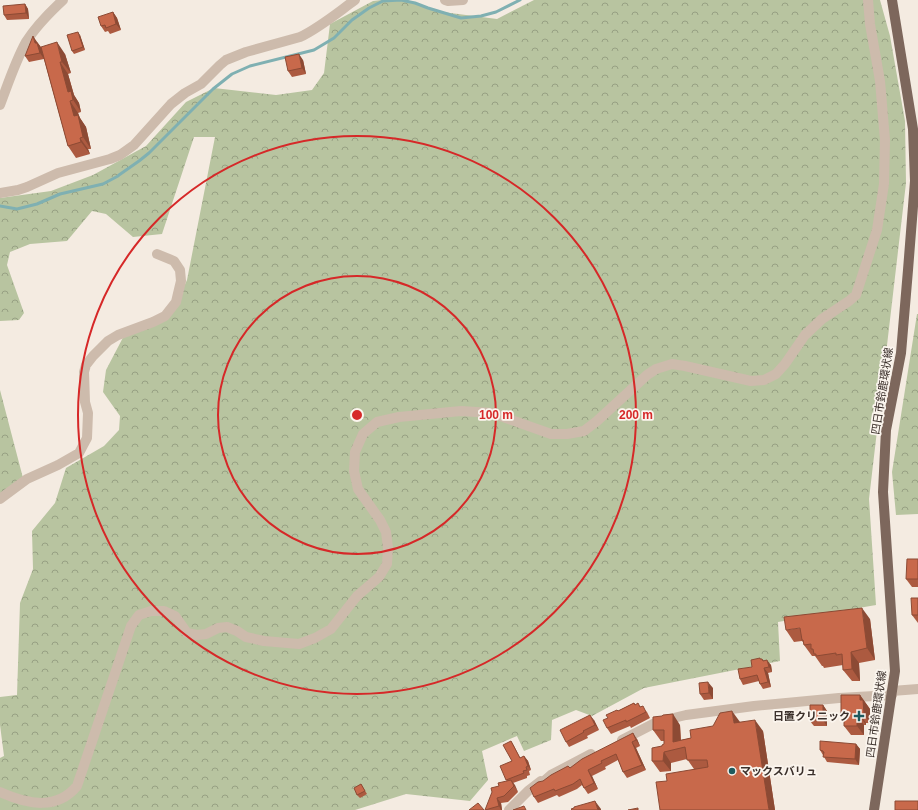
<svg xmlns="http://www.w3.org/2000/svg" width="918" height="810" viewBox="0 0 918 810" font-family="Helvetica,'Noto Sans JP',sans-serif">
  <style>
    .forest { fill: url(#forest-crowns) }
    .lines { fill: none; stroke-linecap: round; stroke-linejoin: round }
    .stream { stroke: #7fb0b2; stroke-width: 3 }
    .minor { stroke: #cdbbac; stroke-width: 10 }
    .tertiary { stroke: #cdbbac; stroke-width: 10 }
    .primary { stroke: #7d675c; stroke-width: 10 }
    .wall { fill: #ac5a40 }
    .shaded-wall { fill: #8c4a34 }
    .building { fill: #c8694b; stroke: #8c4a34 }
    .ring { fill: none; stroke: #d62828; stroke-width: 2 }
    .poi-dot { fill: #1f5a5e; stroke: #fbf5ee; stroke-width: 1.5 }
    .labels { text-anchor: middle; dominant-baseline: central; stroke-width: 3.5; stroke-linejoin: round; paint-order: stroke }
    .street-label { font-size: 11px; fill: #3b302b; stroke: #fbf5ee }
    .poi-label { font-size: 11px; font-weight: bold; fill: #3b302b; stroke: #fbf5ee; text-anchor: end }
    .centre { fill: #d62828; stroke: #fbf5ee; stroke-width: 2 }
    .ring-label { font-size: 12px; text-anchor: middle; font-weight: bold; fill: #d62828; stroke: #fbf5ee; stroke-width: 3.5; stroke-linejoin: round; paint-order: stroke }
  </style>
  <defs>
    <pattern id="forest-crowns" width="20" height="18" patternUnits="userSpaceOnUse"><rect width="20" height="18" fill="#b8c4a0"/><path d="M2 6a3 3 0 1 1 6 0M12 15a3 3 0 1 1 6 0" fill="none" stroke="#97a083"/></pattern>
  </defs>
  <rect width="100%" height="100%" fill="#f4ebe1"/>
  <path class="forest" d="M382,0H407L435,11L497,19L534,0H880L890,36L905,121L906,183L869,499L876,605L778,622L780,661L644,688L592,716L576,710L552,720L551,740L524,751L517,736L482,751L488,780L470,801L406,794L355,810H0V758L4,756L0,725V697L17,695L20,603L33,569L32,531L55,503L66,468L104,446L119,430L120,416L103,392L106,370L128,328L173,310L187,280L215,137H194L162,234L133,237L106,214L92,211L67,241L30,244L10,252L7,265L24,313L19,320L0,321V198L51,191L93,175L146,146L186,102L214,88L276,95L312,90L324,73L330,24L373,1Z
    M917,314H918V514L896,515L892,472Z
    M0,390L23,478L0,500Z"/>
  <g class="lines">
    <path class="stream" d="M0,206L17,209L37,204L60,194L103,184L118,176L119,175L139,161L149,153L213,89L232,74L250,66L314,50L334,38L352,20L369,8L383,1L401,0L415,3L428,8L461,18L481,16L496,12L520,0"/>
    <path class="minor" d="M445,0L448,1L463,0
      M0,193L18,190L27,187L58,173L110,159L120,155L134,145L171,104L185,93L201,84L220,65L226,60L246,52L300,37C319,28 337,13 355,0
      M0,499L27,479L58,465L79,453L87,438L88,413L85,402L84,372L86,365L93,356L108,341L118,335L153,322L165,316L176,302L181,281L180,270L174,261L157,254
      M892,691L918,689
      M622,740L657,722L686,715L754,706L839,698L892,695
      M0,792C29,805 57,810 77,786L131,626L139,615L151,611H164L175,616L187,633L197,635L206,634L218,628L227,627L237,631L246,637L264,641L299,644L315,638L331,629L357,596L379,577L387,564L388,548L386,532L380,520L358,489L354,471L355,452L363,434L377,422L399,417L461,411L492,413L551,434H567L584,431L597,421L647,375L656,369L672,364L685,366L751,381L764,380L776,374L785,364L805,335L822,319L849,301L856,295L877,230L884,184L885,140L880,81L870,24L868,0
      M509,810L528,791L541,781L543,782L551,775L591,754"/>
    <path class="tertiary" d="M0,105C8,84 15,62 26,42C36,26 49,13 63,0"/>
    <path class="primary" d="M874,810L895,671L883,492L886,430L901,353L908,270L915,181L913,129L892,0"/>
  </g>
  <path class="wall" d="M25,4L28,9L29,19L7,20L4,15Z
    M113,12L117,18L121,30L110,34L108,31L105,32L101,26Z
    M80,35L85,50L74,54L72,51Z
    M37,42L41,47L65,54L71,73L68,74L74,95L79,103L81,112L78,113L80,118L86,127L91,149H88L90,154L76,158L68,146L44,59L29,62L25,56Z
    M303,60L306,74L292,77L288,71Z
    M918,559V587H912L906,579Z
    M918,598V623L912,615Z
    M870,619L875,660L859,663L860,681H852L843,670V665L824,668L823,666H822L815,656H812L804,645L803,642L802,641L794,642L786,630Z
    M761,659H762L764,661L771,665L772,672L768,673L771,687L763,689L760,684L759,681L743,685L740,679Z
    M713,688V699L704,700L700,694Z
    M860,695L870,709V723H866V725H864V735H851L844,726V720L841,716Z
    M634,703L635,705L641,707L647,712L650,718L631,728L630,726L611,734L607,728L608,718L618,711Z
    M823,705L827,711V726H814L809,720Z
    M594,720L599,730L587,736L588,738L569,747L566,742Z
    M740,722L763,731L775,810L667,781L694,769L687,759L671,763V771L660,772L652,761L662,746L664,744V741H661L653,730L680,725L681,740L691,738Z
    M637,739L640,746L636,748L646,770L627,778L623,772L618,760L605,767L606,769L592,776L598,789L588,794L582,785L577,789L559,797L557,795L538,803L534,797L543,781L570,768Z
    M511,741L514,746L520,758L524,756L528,761L531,770L529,771L530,775L527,776V778L513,783L518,792L508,802L501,803L502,810H485L499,786L507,781L506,780L512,761Z
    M856,744L860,749L859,765L827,762L820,750Z
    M361,784L367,794L360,798L357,795Z"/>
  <path class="shaded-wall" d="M25,4L28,9L29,19L26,13Z
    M113,12L117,18L121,30L116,24Z
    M78,32L80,35L85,50L83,47Z
    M33,36L42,49L44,59L40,53L35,43Z
    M57,42L65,54L71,73L62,62Z
    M299,54L303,60L306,74L302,68Z
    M60,62L68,74L74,95L79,103L81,112L68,92Z
    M70,101L78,113L80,118L86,127L91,149L83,137L74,116Z
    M80,138L88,149L90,154L81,142Z
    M862,608L870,619L875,660L867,648Z
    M851,652L859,663L860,681L852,669Z
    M767,660L771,665L772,672L769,667Z
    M764,668L768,673L771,687L768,682Z
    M708,682L713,688V699L709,693Z
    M860,695L870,709V723L864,714L860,700Z
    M823,705L827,711V726L823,720Z
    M732,711L740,722L742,734L734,723Z
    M673,714L680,725L681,748L673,742Z
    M860,714L866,723V725L860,716Z
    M590,715L594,720L599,730L595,725Z
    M857,716L864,725V735L857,726Z
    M755,720L763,731L775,810H769Z
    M633,733L637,739L640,746L636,740Z
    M632,742L636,748L646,770L642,765Z
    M856,744L860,749L859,765L855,759Z
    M664,752L671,763V771L663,761Z
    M524,756L528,761L531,770L528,766Z
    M588,770L592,776L598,789L594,783Z
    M511,780L515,785L518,792L514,786Z
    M497,798L501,803L502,810H501L499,806Z
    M595,801L601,809V810H598Z"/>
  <path class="building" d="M25,4L26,13L4,15L3,6Z
    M113,12L116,24L106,28L105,25L101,26L98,17Z
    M78,32L83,47L72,51L67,35Z
    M33,36L35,43H37L40,53L25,56Z
    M57,42L62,62H60L68,92L71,91L73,100L70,101L74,116L78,115L83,137L80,138L81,142L68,146L41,47Z
    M299,54L302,68L288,71L285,57Z
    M907,559H918V579H906Z
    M911,598H918V615H912Z
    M862,608L867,648L851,652L852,669L843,670L842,654L836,655V653L816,656V654H814L813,649H811V644L804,645L803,640H802L800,628L786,630L784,617Z
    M760,658V659H762L763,661L767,660L769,667L764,668L768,682L760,684L757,675L740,679L738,669L752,667L751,660Z
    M708,682L709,693L700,694L699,683Z
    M841,695H860V700H863L864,714H860V716H857V726H844V717L841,716Z
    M634,703L635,705L638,703L640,707L643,706L646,712L626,722V720L607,728L603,720L608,718L606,715L617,710L618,711Z
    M810,705H823V720H809V711H810Z
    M732,711L734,723L755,720L769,810H660L656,782L667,781L666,774L708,767L707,760H687L685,747L664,752L663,761H652V748L662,746V745L664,744V730H653V717L662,716L663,715L673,714V742L691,738L690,730L713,726L720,713Z
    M590,715L595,725L583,731L584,732L566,742L560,730Z
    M633,733L636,740L632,742L642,765L623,772L616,754L601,761L602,763L588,770L594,783L584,788L580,779L573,784L555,791L554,789L534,797L530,788L538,782L543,781L551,775L568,766L570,768L582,759Z
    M511,741L520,758L524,756L528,766L526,767L527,770L523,771L524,773L506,780L500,766L512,761L503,745Z
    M820,741L856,744L855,759L823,757L824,752H823V751L820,750Z
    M511,780L514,786L504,796L497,798L499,806L485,810L492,792L491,788L499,786L498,783Z
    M361,784L365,791L357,795L354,788Z
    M595,801L598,810H572L571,809L574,808V807Z
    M895,801H918V810H895Z
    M478,803L484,810H469Z
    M524,806L526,810H513Z
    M638,808V810H628Z"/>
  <g class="ring">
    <circle cx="357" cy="415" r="139"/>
    <circle cx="357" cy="415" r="279"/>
  </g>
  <g class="poi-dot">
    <path d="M857 710h4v4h4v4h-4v4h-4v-4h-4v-4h4z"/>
    <circle cx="732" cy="771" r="4"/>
  </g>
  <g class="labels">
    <g class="street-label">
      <text transform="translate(882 391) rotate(-81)">四日市鈴鹿環状線</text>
      <text transform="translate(876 714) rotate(-82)">四日市鈴鹿環状線</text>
    </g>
    <g class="poi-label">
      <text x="850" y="716">日置クリニック</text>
      <text x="740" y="771" text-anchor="start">マックスバリュ</text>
    </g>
  </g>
  <circle cx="357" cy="415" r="6" class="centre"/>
  <g class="ring-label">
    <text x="496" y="419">100 m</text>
    <text x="636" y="419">200 m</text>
  </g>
</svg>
